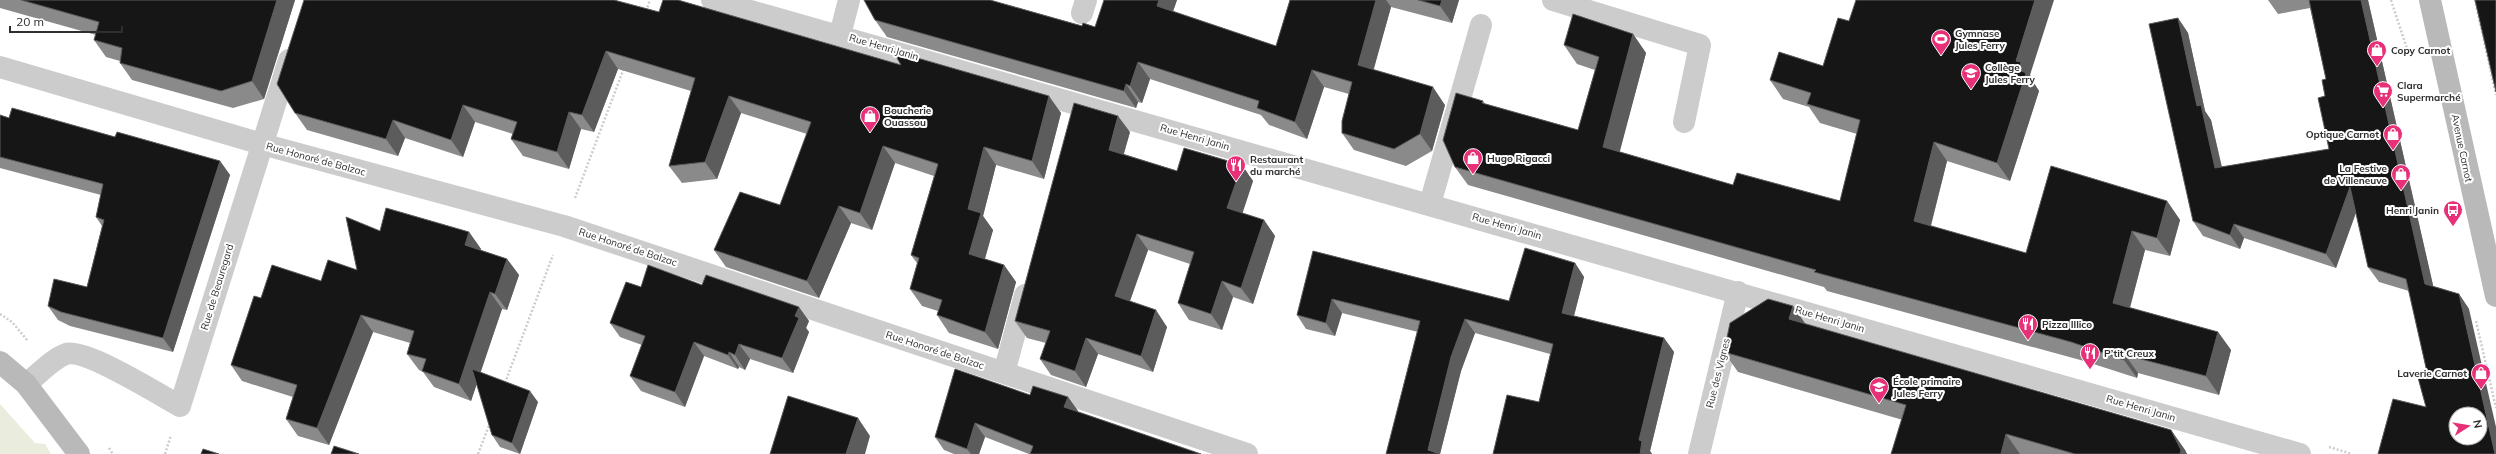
<svg xmlns="http://www.w3.org/2000/svg" width="2496" height="454" viewBox="0 0 2496 454" font-family="Mulish,sans-serif">
  <style>
    .green { fill: #eaecdd }
    .lines { fill: none; stroke-linecap: round; stroke-linejoin: round }
    .path { stroke: #ccc; stroke-width: 2.5; stroke-dasharray: 2 2; stroke-linecap: butt }
    .lane { stroke: #ccc; stroke-width: 22 }
    .street { stroke: #ccc; stroke-width: 22 }
    .secondary { stroke: #b9b9b9; stroke-width: 22 }
    .wall { fill: #8a8a8a }
    .shaded-wall { fill: #5c5c5c }
    .building { fill: #161616; stroke: #5c5c5c; fill-rule: evenodd }
    .labels { text-anchor: middle; dominant-baseline: central; stroke-width: 4; stroke-linejoin: round; paint-order: stroke }
    .poi-label { font-size: 10px; font-weight: bold; fill: #2f2f2f; stroke: #fff; text-anchor: start }
    .street-label { font-size: 10px; fill: #2f2f2f; stroke: #fff }
  </style>
  <rect width="100%" height="100%" fill="#fff"/>
  <path class="green" d="M0,404L35,443L45,444L51,454H0Z"/>
  <g class="lines">
    <path class="path" d="M2391,0L2408,52
      M2475,0L2496,95
      M646,11L650,0
      M575,198L624,68
      M0,314L12,322L28,341
      M2476,321L2496,408
      M505,383L553,255
      M2329,447L2352,454
      M109,448L113,454
      M165,454L171,435
      M478,454L490,423"/>
    <path class="lane" d="M1553,0L1700,45L1684,122
      M1082,13L1086,0
      M1430,204L1481,25"/>
    <path class="street" d="M712,0L2300,454
      M840,35L849,0
      M0,67L262,144L564,226L1247,454
      M1004,373L1025,295
      M26,384C38,375 52,359 66,354C85,348 160,395 180,406L289,60
      M1699,454L1738,292"/>
    <path class="secondary" d="M2430,0L2496,296
      M0,362L26,384L79,454"/>
  </g>
  <path class="wall" d="M0,0H295L264,99L233,108L132,80L120,63V61L106,57L94,40L96,35L0,8Z
    M1104,0H1177L1173,11L1276,46L1290,0H1459L1452,23L1391,7L1373,70L1445,105L1432,151L1406,166L1354,150L1342,133L1349,94L1324,87L1307,139L1269,125L1261,115L1150,79L1142,103L1138,102L1136,108L887,37L875,20L1082,26L1095,27Z
    M2268,0H2368L2433,286L2459,294L2469,309L2426,407L2427,372L2409,291L2379,282L2368,267L2356,213L2336,268L2244,238L2240,249L2203,236L2193,221L2178,18L2188,33L2205,111L2211,120L2222,167L2329,149L2325,96L2326,79L2310,8L2278,14Z
    M659,12L1061,113L1044,179L996,165L983,216L993,230L985,259L1004,265L1016,282L998,349L949,333L937,315L938,311L922,306L910,289L917,263L911,255L934,176L895,163L872,230L851,223L819,298L726,267L714,250L780,205L807,134L741,113L717,179L682,183L669,166L691,91L618,69L594,132L581,129L569,169L523,156L511,139L513,134L475,122L463,157L405,138L398,156L307,130L295,113Z
    M1633,34L1646,53L1619,152L1733,185L1840,201L1857,134L1820,123L1809,107L1783,99L1770,80L1823,66L2030,75L2034,81V83L2039,91L2010,181L1947,161L1931,226L2026,253L2167,201L2180,220L2170,256L2145,250L2130,308L2218,332L2231,350L2219,395L2138,373L2137,378L2084,361L1827,291L1824,287L1468,185L1455,167L1483,101L1485,104L1578,130L1595,70L1577,64L1564,45Z
    M0,115L9,118L115,137L220,161L230,175L173,352L70,326L58,320L48,306L87,287L102,226L96,217L101,195L0,168Z
    M1130,132L1124,154L1177,171L1242,165L1253,181L1242,213L1264,220L1275,236L1253,304L1233,297L1222,330L1189,320L1178,303L1190,264L1148,250L1130,301L1167,327L1153,372L1098,354L1086,387L1051,375L1040,359L1046,343L1027,338L1015,321Z
    M380,231L469,232L481,249L480,250L507,259L519,275L507,310L502,309L480,372L538,402L520,454L500,447L492,435L477,383L471,401L434,387L423,372L419,370L407,354L410,343L373,332L329,445L298,436L286,419L293,397L242,381L231,365L261,298L321,281L357,270Z
    M1313,251L1509,301L1575,263L1584,277L1574,316L1664,338L1674,352L1650,451L1652,454H1493L1539,402L1550,354L1475,333L1461,371L1440,454L1418,332L1342,313L1335,336L1306,329L1297,315Z
    M702,285L809,321L806,328L809,332L793,373L750,359L745,370L739,367L738,369L704,356L685,407L641,391L630,376L642,345L620,337L610,323L641,287Z
    M1805,324L2171,430L2185,450L2187,454H2020L1738,372L1724,352Z
    M1030,395L1068,397L1078,411L1077,412L1201,454H1029L985,437L979,454H954L944,450L935,437Z"/>
  <path class="shaded-wall" d="M277,0H295L264,99L252,81Z
    M1159,0H1177L1169,23L1157,6Z
    M1376,0H1386L1391,7L1370,83L1358,65Z
    M1442,0H1459L1452,23L1440,6Z
    M2035,0H2054L2030,75L2034,81V83L2039,91L2010,181L1997,163L2019,70L2016,61Z
    M2361,0H2368L2436,298L2425,284Z
    M2178,18L2188,33L2205,111L2211,120L2225,182L2215,168L2197,106Z
    M1633,34L1646,53L1616,166L1603,147Z
    M606,51L618,69L594,132L582,115Z
    M1138,62L1150,79L1142,103L1130,86Z
    M1312,70L1324,87L1307,139L1295,122Z
    M1126,84L1138,102L1136,108L1124,91Z
    M1433,87L1445,105L1432,151L1420,134Z
    M729,96L741,113L717,179L705,162Z
    M1049,96L1061,113L1044,179L1032,161Z
    M463,105L475,122L463,157L451,140Z
    M569,112L581,129L569,169L557,152Z
    M1118,116L1130,132L1120,166L1109,150Z
    M393,120L405,138L398,156L386,139Z
    M1934,142L1947,161L1927,240L1914,221Z
    M883,146L895,163L872,230L860,213Z
    M984,147L996,165L983,216L993,230L981,272L969,254L968,209Z
    M220,161L230,175L173,352L163,338Z
    M1242,165L1253,181L1239,224L1227,208Z
    M2350,187L2360,201L2336,268L2326,254Z
    M2167,201L2180,220L2170,256L2157,238Z
    M839,206L851,223L819,298L807,281Z
    M1264,220L1275,236L1253,304L1241,288Z
    M2234,224L2244,238L2240,249L2230,235Z
    M2132,231L2145,250L2126,322L2113,303Z
    M469,232L481,249L476,261L465,245Z
    M1137,234L1148,250L1126,312L1115,296Z
    M507,259L519,275L507,310L495,294Z
    M1575,263L1584,277L1571,327L1562,313Z
    M1004,265L1016,282L998,349L985,332Z
    M1222,281L1233,297L1222,330L1211,314Z
    M490,292L502,309L471,401L459,384Z
    M2459,294L2469,309L2496,427V454H2495Z
    M1332,299L1342,313L1335,336L1326,323Z
    M1793,306L1807,326L1789,319Z
    M799,307L809,321L806,328L809,332L793,373L782,358L795,316Z
    M1156,310L1167,327L1153,372L1141,356Z
    M361,315L373,332L329,445L317,428Z
    M1465,319L1475,333L1461,371L1440,454L1428,450L1451,357Z
    M2218,332L2231,350L2219,395L2206,376Z
    M1086,338L1098,354L1086,387L1075,371Z
    M1664,338L1674,352L1650,451L1652,454H1640L1639,440Z
    M694,342L704,356L685,407L675,392Z
    M739,344L750,359L745,370L735,355Z
    M729,352L739,367L738,369L728,355Z
    M2125,355L2138,373L2137,378L2124,360Z
    M530,391L538,402L520,454L512,443Z
    M1068,397L1078,411L1074,421L1064,407Z
    M858,418L870,436L865,454H846Z
    M975,423L985,437L979,454H971L967,449Z
    M2171,430L2185,450L2187,454H2180Z
    M2006,434L2020,454H2001Z"/>
  <path class="building" d="M21,0H277L252,81L221,91L120,63L122,48L94,40L99,22Z
    M304,0H614L659,12L663,0H678L901,65L893,51L1049,96L1032,161L984,147L968,209L981,213L969,254L1004,265L985,332L937,315L942,300L910,289L919,258L911,255L938,164L883,146L860,213L839,206L807,281L714,250L740,192L780,205L811,122L729,96L705,162L669,166L695,78L606,51L582,115L569,112L557,152L511,139L517,122L463,105L451,140L393,120L386,139L295,113L277,84Z
    M864,0H990L1082,26L1083,23L1095,27L1104,0H1159L1157,6L1276,46L1290,0H1376L1358,65L1433,87L1420,134L1394,149L1342,133V121L1352,82L1312,70L1295,122L1257,108L1259,101L1138,62L1130,86L1126,84L1124,91L875,20Z
    M1418,0H1442L1440,6Z
    M1856,0H2035L2016,61L2021,62L2019,70L2026,73L1997,163L1934,142L1914,221L2026,253L2051,166L2167,201L2157,238L2132,231L2113,303L2218,332L2206,376L2125,355L2124,360L2071,342L1814,272L1816,270L1455,167L1443,140L1456,93L1483,101L1482,103L1578,130L1599,57L1564,45L1573,14L1633,34L1603,147L1733,185L1737,173L1840,201L1860,120L1807,104L1811,93L1770,80L1779,52L1823,66L1838,18L1849,21Z
    M2309,0H2361L2425,284L2459,294L2495,454H2378L2393,399L2426,407L2417,374L2427,372L2406,279L2368,267L2350,187L2326,254L2234,224L2230,235L2193,221L2149,24L2178,18L2197,106L2201,105L2215,168L2329,149L2318,98L2325,96L2322,80L2326,79ZM2456,414H2480V438H2456Z
    M2475,0H2496V92Z
    M1074,103L1118,116L1109,150L1177,171L1184,148L1242,165L1227,208L1264,220L1241,288L1222,281L1211,314L1178,303L1194,252L1137,234L1115,296L1156,310L1141,356L1086,338L1075,371L1040,359L1050,331L1015,321Z
    M12,108L115,137L117,132L220,161L163,338L61,312L48,306L54,279L87,287L104,220L96,217L103,184L0,157V115L9,118Z
    M386,208L469,232L465,245L507,259L495,294L490,292L459,384L422,371L426,359L407,354L414,331L361,315L317,428L286,419L297,385L231,365L254,296L261,298L272,265L321,281L328,260L357,270L346,217L380,231Z
    M1525,248L1575,263L1562,313L1664,338L1639,440L1642,441L1640,454H1493L1507,395L1539,402L1553,344L1465,319L1451,357L1428,450L1440,454H1386L1420,321L1332,299L1326,323L1297,315L1313,251L1509,301Z
    M648,265L702,285L706,275L799,307L795,316L799,318L782,358L739,344L735,355L729,352L728,355L694,342L675,392L630,376L645,336L610,323L626,282L641,287Z
    M1768,299L1793,306L1789,319L2171,430L2181,450L2180,454H2075L2006,434L2001,454H1891L1906,405L1724,352L1730,323Z
    M472,369L530,391L512,443L492,435Z
    M955,369L1030,395L1033,386L1068,397L1064,407L1201,454H1030L1033,446L975,423L967,449L935,437Z
    M788,396L858,418L846,454H770Z
    M334,446L359,454H331Z
    M203,449L219,454H201Z"/>
  <defs>
    <g id="stadium-pin" transform="scale(1)"><path d="M0 17L-7.5 6A9.5 9.5 0 1 1 7.5 6Z" fill="#e73077" stroke="#fff"/><path d="M0-5a6.5 5 0 1 0 0 10a6.5 5 0 1 0 0-10ZM-3.5-1.8h7v3.6h-7Z" fill="#fff"/></g>
    <g id="shop-pin" transform="scale(1)"><path d="M0 17L-7.5 6A9.5 9.5 0 1 1 7.5 6Z" fill="#e73077" stroke="#fff"/><path d="M-5-2.5h2.3a2.7 3.5 0 0 1 5.4 0H5L5.5 6h-11ZM-1.5-2.5h3a1.5 2.3 0 0 0-3 0Z" fill="#fff"/></g>
    <g id="school-pin" transform="scale(1)"><path d="M0 17L-7.5 6A9.5 9.5 0 1 1 7.5 6Z" fill="#e73077" stroke="#fff"/><path d="M0-5L7-2L0 1L-7-2ZM-4 1L0 2.5L4 1V4Q0 6-4 4Z" fill="#fff"/></g>
    <g id="supermarket-pin" transform="scale(1)"><path d="M0 17L-7.5 6A9.5 9.5 0 1 1 7.5 6Z" fill="#e73077" stroke="#fff"/><path d="M-6-5.5h2.5l.6 2H6L4.5 2H-2.5L-4.4-4H-6ZM-1.5 3.2a1.3 1.3 0 1 0 .1 0ZM3 3.2a1.3 1.3 0 1 0 .1 0Z" fill="#fff"/></g>
    <g id="restaurant-pin" transform="scale(1)"><path d="M0 17L-7.5 6A9.5 9.5 0 1 1 7.5 6Z" fill="#e73077" stroke="#fff"/><path d="M-5-6h1v4h1v-4h1v4h1v-4h1v5L-1.5 .5V6h-2V.5L-5-1ZM5-6V6H3V1.5H1.5Q1.5-4 5-6Z" fill="#fff"/></g>
    <g id="bus-pin" transform="scale(1)"><path d="M0 17L-7.5 6A9.5 9.5 0 1 1 7.5 6Z" fill="#e73077" stroke="#fff"/><path d="M-5-6H5V4H4V6H2V4H-2V6H-4V4H-5ZM-3.5-4V0h7V-4ZM-3.5 1.2v1.5H-2V1.2ZM2 1.2v1.5H3.5V1.2Z" fill="#fff"/></g>
  </defs>
  <g fill-rule="evenodd">
    <use href="#stadium-pin" x="1941" y="39"/>
    <use href="#shop-pin" x="2377" y="50"/>
    <use href="#school-pin" x="1971" y="73"/>
    <use href="#supermarket-pin" x="2383" y="91"/>
    <use href="#shop-pin" x="870" y="116"/>
    <use href="#shop-pin" x="2393" y="134"/>
    <use href="#shop-pin" x="1473" y="158"/>
    <use href="#restaurant-pin" x="1236" y="165"/>
    <use href="#shop-pin" x="2401" y="174"/>
    <use href="#bus-pin" x="2453" y="210"/>
    <use href="#restaurant-pin" x="2028" y="324"/>
    <use href="#restaurant-pin" x="2090" y="353"/>
    <use href="#shop-pin" x="2481" y="373"/>
    <use href="#school-pin" x="1879" y="387"/>
  </g>
  <g class="labels">
    <g class="poi-label">
      <text x="1955" y="33">Gymnase<tspan x="1955" dy="12">Jules Ferry</tspan></text>
      <text x="2391" y="50">Copy Carnot</text>
      <text x="1985" y="67">Collège<tspan x="1985" dy="12">Jules Ferry</tspan></text>
      <text x="2397" y="85">Clara<tspan x="2397" dy="12">Supermarché</tspan></text>
      <text x="884" y="110">Boucherie<tspan x="884" dy="12">Ouassou</tspan></text>
      <text x="2379" y="134" text-anchor="end">Optique Carnot</text>
      <text x="1487" y="158">Hugo Rigacci</text>
      <text x="1250" y="159">Restaurant<tspan x="1250" dy="12">du marché</tspan></text>
      <text x="2387" y="168" text-anchor="end">La Festive<tspan x="2387" dy="12">de Villeneuve</tspan></text>
      <text x="2439" y="210" text-anchor="end">Henri Janin</text>
      <text x="2042" y="324">Pizza Illico</text>
      <text x="2104" y="353">P’tit Creux</text>
      <text x="2467" y="373" text-anchor="end">Laverie Carnot</text>
      <text x="1893" y="381">École primaire<tspan x="1893" dy="12">Jules Ferry</tspan></text>
    </g>
    <g class="street-label">
      <text transform="translate(884 47) rotate(16)">Rue Henri Janin</text>
      <text transform="translate(1195 137) rotate(16)">Rue Henri Janin</text>
      <text transform="translate(2462 148) rotate(78)">Avenue Carnot</text>
      <text transform="translate(316 159) rotate(15)">Rue Honoré de Balzac</text>
      <text transform="translate(1507 226) rotate(16)">Rue Henri Janin</text>
      <text transform="translate(628 247) rotate(18)">Rue Honoré de Balzac</text>
      <text transform="translate(217 287) rotate(-73)">Rue de Beauregard</text>
      <text transform="translate(1830 319) rotate(16)">Rue Henri Janin</text>
      <text transform="translate(935 350) rotate(18)">Rue Honoré de Balzac</text>
      <text transform="translate(1718 373) rotate(-76)">Rue des Vignes</text>
      <text transform="translate(2141 408) rotate(16)">Rue Henri Janin</text>
    </g>
  </g>
  <g transform="translate(2468 426) rotate(78)"><circle r="19" fill="#ffffff" stroke="#acacac"/>
  <path d="M0-3L7 15L0 10L-7 15Z" fill="#e73077"/>
  <text y="-6" font-size="11" font-weight="bold" text-anchor="middle" fill="#2f2f2f">N</text>
  </g>
  <path d="M10 26v6h112v-6" fill="none" stroke="#2f2f2f" stroke-width="2"/>
  <text x="16" y="26" font-size="12" fill="#2f2f2f" stroke="#ffffff" stroke-width="3" paint-order="stroke">20 m</text>
</svg>
